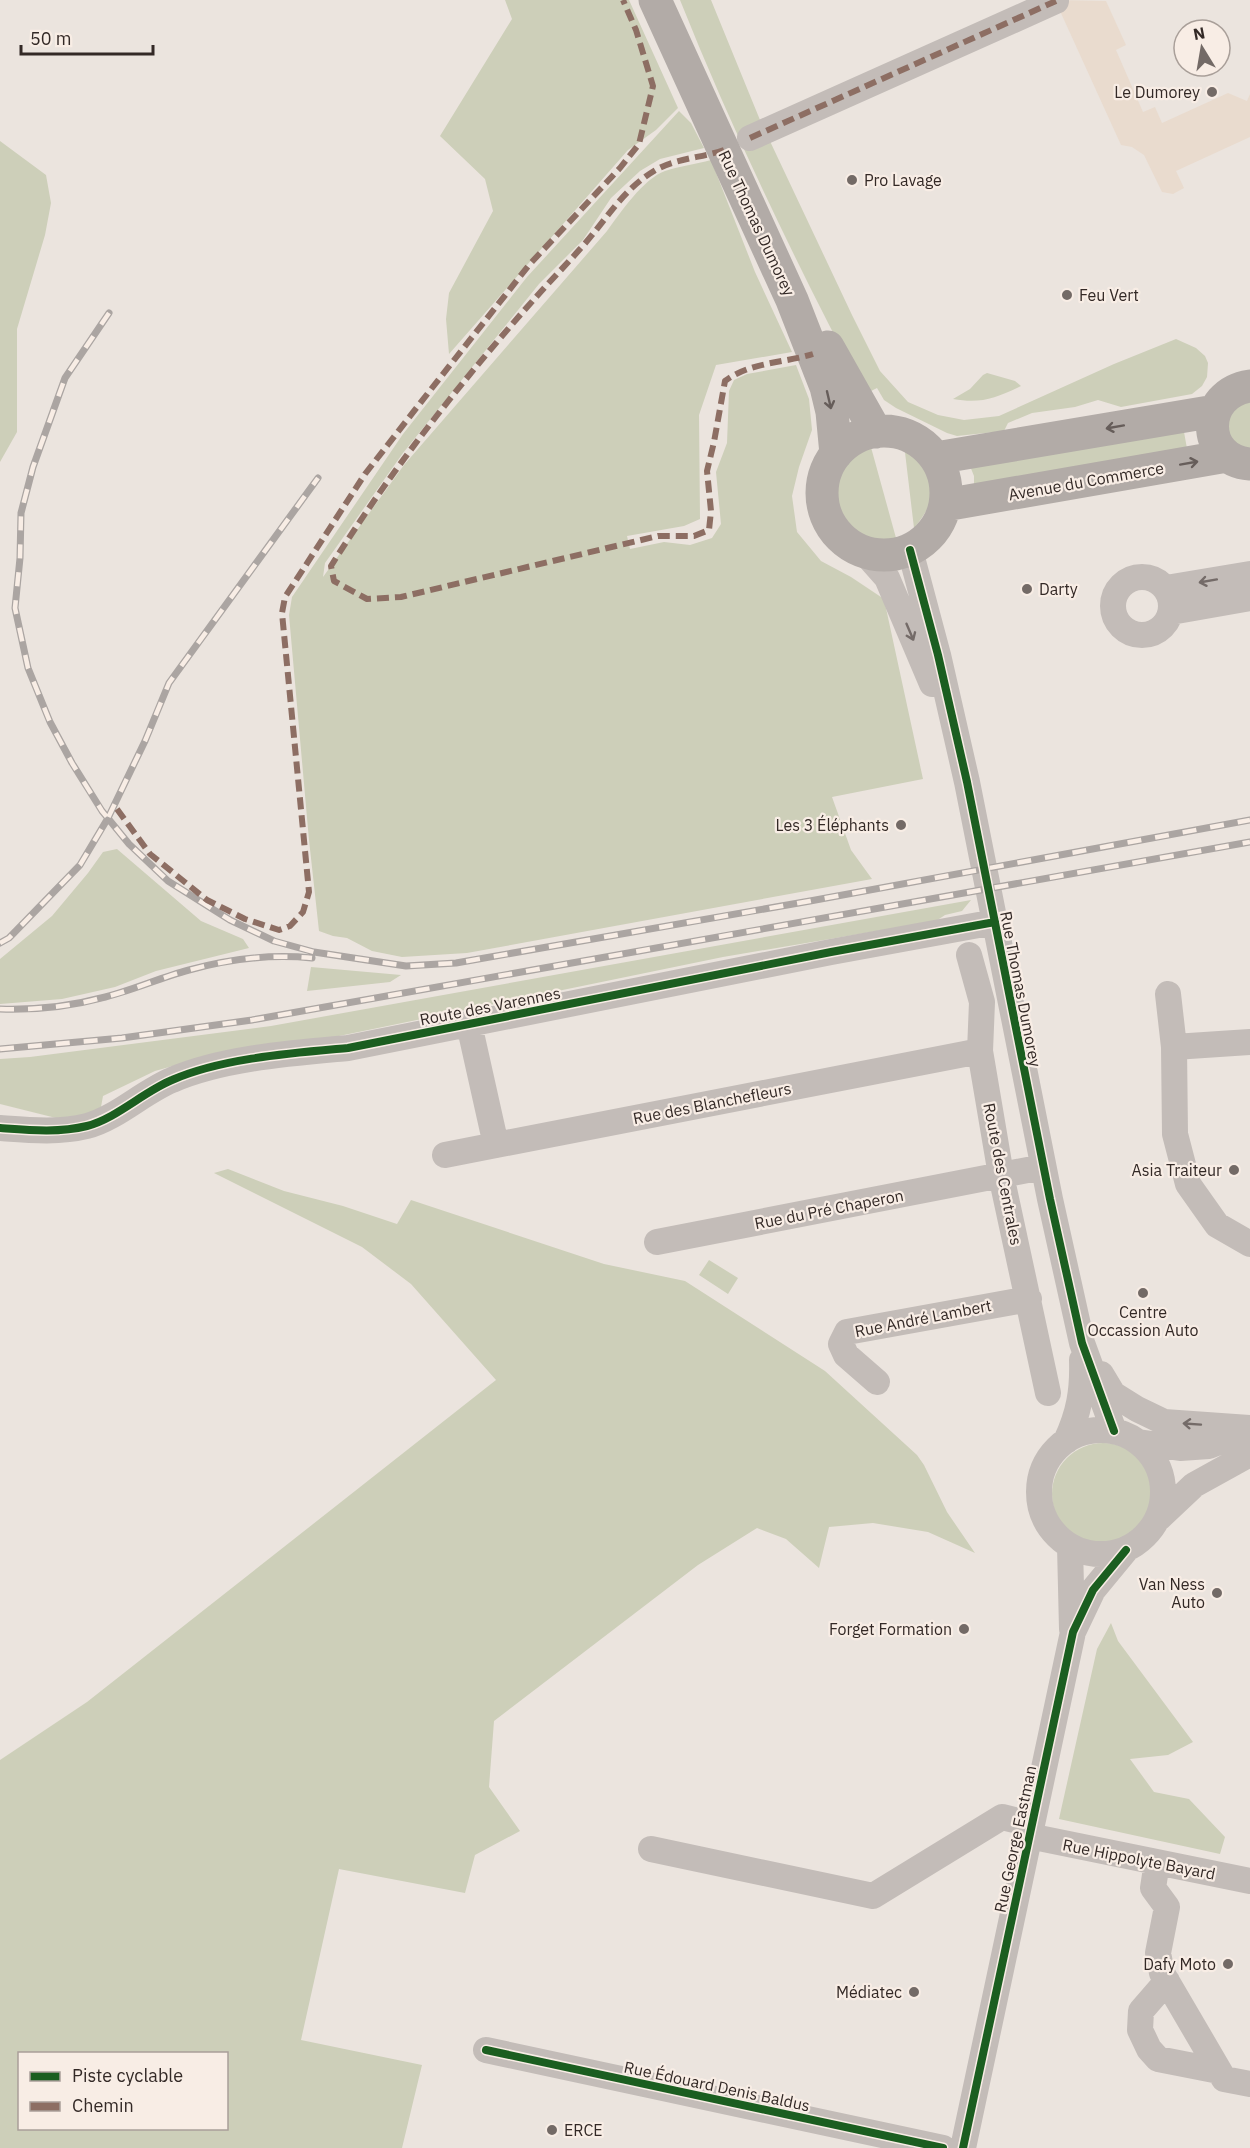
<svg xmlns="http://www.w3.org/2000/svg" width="1250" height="2148" viewBox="0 0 1250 2148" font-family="'IBM Plex Sans',sans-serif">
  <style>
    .green { fill: #cdcfb9; fill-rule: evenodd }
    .plaza { fill: #e9dbce }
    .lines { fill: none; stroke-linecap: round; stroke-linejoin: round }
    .minor { stroke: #c3bcb8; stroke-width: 26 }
    .major { stroke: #b2aba7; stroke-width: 33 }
    .rail-casing { stroke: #aba5a2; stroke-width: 7 }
    .rail { stroke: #f8ede5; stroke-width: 4.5; stroke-dasharray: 14; stroke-linecap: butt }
    .quiet { stroke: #8d6e63; stroke-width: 6; stroke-dasharray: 12 6; stroke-linecap: butt }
    .cycleway-casing { stroke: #f8ede5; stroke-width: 11 }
    .cycleway { stroke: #1b5e20; stroke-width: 8 }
    .oneway { stroke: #665d5a }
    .oneway2 { stroke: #746b68 }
    .poi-dot { fill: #736a66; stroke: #f8ede5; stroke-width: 2 }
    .labels { text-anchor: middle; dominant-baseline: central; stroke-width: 4.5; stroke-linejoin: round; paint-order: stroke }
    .poi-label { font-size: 16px; fill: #332926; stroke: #f8ede5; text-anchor: end }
    .street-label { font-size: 16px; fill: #332926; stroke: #f8ede5 }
  </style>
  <rect width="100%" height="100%" fill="#ebe4de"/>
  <path class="green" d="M505,0H629L678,108L656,130L628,150L449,354L446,319L449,293L493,211L485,179L440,136L512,19Z
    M680,0H711L760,120L852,315L880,371L908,402L938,415L964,420L999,416L1114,364L1176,339L1196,348L1205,356L1208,363L1207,377L1202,386L1192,394L1121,407L1098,400L1075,407L1032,413L1008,423L1004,431L957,436L947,433L896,408L884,400L877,388L865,394C797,265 734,135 680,0Z
    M679,111L691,123L704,148L660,159L640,171L611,198L583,240L539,284L403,453L325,563L323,577L404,465L607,231C621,212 643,179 665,171C680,166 696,164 711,160L755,272L792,352L716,365L699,415L700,519L684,526L627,536L630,549L664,542L690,545L712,538L721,524L716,472L727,443L729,391L734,380L747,374L796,365L809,399L812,430L799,467L792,496L797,532L821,561L851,577L884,599L923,779L832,797L851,850L872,879L467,953L402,957L372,951L347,938L333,936L319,931L309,840L289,615L292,597L403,434L527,277Z
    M0,141L46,175L51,203L45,235L17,329V432L0,462Z
    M987,373L1015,381L1021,386C996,398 981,404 953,399L970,389L983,375Z
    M1250,399V454L1231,444C1224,413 1223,415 1250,399Z
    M1182,421L1188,454L974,492V476L968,461Z
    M869,440L896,538C891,540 884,543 878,542C849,536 815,500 833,469C842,455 855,448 869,440Z
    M904,444C936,474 944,492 914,528Z
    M117,849L201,921L243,939L249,948L156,971L115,987L62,999L0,1004V959L52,916L88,873L103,852Z
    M971,900L962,911L945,915L936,921L723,957L339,1036L187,1062L155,1071L103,1096L101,1107L89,1114L64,1120L0,1104V1059L30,1057L271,1026Z
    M311,967L401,975L390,982L307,991Z
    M228,1169L284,1191L343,1206L397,1224L411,1200L604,1264L685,1281L825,1371L917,1455L924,1465L947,1512L975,1553L928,1532L873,1523L829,1527L819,1568L786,1539L757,1528L698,1565L494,1721L489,1787L520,1831L475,1855L465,1893L339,1869L301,2040L422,2065L402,2148H0V1760L87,1702L496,1380L411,1284L362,1247L214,1173ZM20,2054H226V2128H20Z
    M709,1260L738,1278L728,1294L699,1275Z
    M1052 1494a51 51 0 1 1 102 0a51 51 0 1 1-102 0Z
    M1111,1623L1118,1641L1193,1742L1168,1755L1130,1759L1154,1792L1189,1799L1225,1837L1220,1854L1059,1819L1097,1649Z"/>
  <path class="plaza" d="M1055,0L1106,1L1126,45L1116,50L1143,112L1155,107L1162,123L1228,93L1247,101L1250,94V137L1176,171L1184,188L1173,194L1162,192L1144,155L1132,147L1121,145Z"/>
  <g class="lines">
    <path class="minor" d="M750,138L1056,1
      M910,550L938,655L967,782L1050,1199L1082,1343L1114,1431
      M864,552L887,578L932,684
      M1113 606a29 29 0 1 1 58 0a29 29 0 1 1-58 0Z
      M1166,588L1250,574
      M1171,612L1250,598
      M969,955L982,1002L980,1051L1001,1175L1048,1393
      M1168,994L1174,1047L1175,1134L1188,1184L1217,1225L1250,1244
      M469,1024L496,1145
      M1174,1047L1250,1042
      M0,1128C28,1130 59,1133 87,1126C117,1118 143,1092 172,1080C222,1058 293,1053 348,1048L831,952L995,922
      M445,1155L980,1051
      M657,1242L1043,1167
      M1101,1374L1113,1394L1137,1409L1164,1422L1250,1428
      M877,1382L846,1355L841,1344L847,1332L1029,1299
      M1039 1492a62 62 0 1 1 124 0a62 62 0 1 1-124 0Z
      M1066,1441C1079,1413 1083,1391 1082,1360
      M1138,1442L1180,1448L1209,1446L1247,1431
      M1159,1518L1194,1485L1250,1454
      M1070,1546L1072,1629
      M1029,1836L1250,1881
      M651,1849L873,1896L1002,1817L1031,1824
      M1157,1862L1153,1888L1167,1907L1158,1953L1162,1973L1224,2079L1250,2084
      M1167,1981L1141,2011L1140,2030L1149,2049L1158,2059L1219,2071
      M486,2050L943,2148
      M963,2148L1073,1632L1093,1590L1126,1550"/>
    <path class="major" d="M655,0L792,300L826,387L832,412L836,454
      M828,347L876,432
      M1250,386C1200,393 1200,460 1250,464
      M822 493a62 62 0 1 1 124 0a62 62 0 1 1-124 0Z
      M936,458L1215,411
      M945,505L1227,456"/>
    <g class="rail-casing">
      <path id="rail" d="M109,313L65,378L33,467L21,513L20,558L15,608L28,668L50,722L72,763L102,811L129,844L168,881L230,920L274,941L314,952L406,966L456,963L810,901L1250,820
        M0,943L9,938L80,865L108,818L145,741L169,683L318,478
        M0,1009C34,1010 68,1007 101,998C131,991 159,978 189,970C229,959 271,954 312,958
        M0,1049L122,1038L252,1020L1250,842"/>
    </g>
    <use href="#rail" class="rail"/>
    <path class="quiet" d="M750,138L1056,1
      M724,150C702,158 675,158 654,171C622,190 605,222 580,249C566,265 551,280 537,296C462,380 391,470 331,566L334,581L367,599L401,597L658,536H694L709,530L711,511L707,471L714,442L725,381C750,362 784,363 813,354
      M117,809L150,854L207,900L245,919L279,930L290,926L303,912L309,892L282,613L285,597L365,474L432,388L529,265L620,168L639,144L653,86L636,30L623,0"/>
    <g class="cycleway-casing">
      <path id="cycleway" d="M910,550L938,655L967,782L1050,1199L1082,1343L1114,1431
        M0,1128C28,1130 59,1133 87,1126C117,1118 143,1092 172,1080C222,1058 293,1053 348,1048L831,952L995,922
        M486,2050L943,2148
        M963,2148L1073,1632L1093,1590L1126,1550"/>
    </g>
    <use href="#cycleway" class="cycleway"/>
  </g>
  <defs><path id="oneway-shaft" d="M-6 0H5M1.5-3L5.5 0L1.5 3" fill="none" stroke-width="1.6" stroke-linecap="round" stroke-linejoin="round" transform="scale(1.5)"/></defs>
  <g class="oneway">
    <use href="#oneway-shaft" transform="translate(829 400) rotate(77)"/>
    <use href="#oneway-shaft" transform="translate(1115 427) rotate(170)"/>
    <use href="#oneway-shaft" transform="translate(1189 463) rotate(-10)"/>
  </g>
  <g class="oneway2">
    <use href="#oneway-shaft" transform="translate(1208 581) rotate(170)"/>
    <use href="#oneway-shaft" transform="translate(910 632) rotate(67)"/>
    <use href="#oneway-shaft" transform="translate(1192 1424) rotate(-176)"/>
  </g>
  <g class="poi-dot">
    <circle cx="1212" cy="92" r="6"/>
    <circle cx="852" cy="180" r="6"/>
    <circle cx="1067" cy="295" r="6"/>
    <circle cx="1027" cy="589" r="6"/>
    <circle cx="901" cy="825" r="6"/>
    <circle cx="1234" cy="1170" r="6"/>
    <circle cx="1143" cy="1293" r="6"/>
    <circle cx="1217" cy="1593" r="6"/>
    <circle cx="964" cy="1629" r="6"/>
    <circle cx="1228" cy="1964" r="6"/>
    <circle cx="914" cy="1992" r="6"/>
    <circle cx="552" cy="2130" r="6"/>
  </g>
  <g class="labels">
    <g class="poi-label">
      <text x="1200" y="92">Le Dumorey</text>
      <text x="864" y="180" text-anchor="start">Pro Lavage</text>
      <text x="1079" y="295" text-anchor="start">Feu Vert</text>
      <text x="1039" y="589" text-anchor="start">Darty</text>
      <text x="889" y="825">Les 3 Éléphants</text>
      <text x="1222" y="1170">Asia Traiteur</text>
      <text x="1143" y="1312" text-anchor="middle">Centre<tspan x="1143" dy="18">Occassion Auto</tspan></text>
      <text x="1205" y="1584">Van Ness<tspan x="1205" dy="18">Auto</tspan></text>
      <text x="952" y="1629">Forget Formation</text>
      <text x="1216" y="1964">Dafy Moto</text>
      <text x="902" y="1992">Médiatec</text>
      <text x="564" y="2130" text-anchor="start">ERCE</text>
    </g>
    <g class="street-label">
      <text transform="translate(757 223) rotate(65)">Rue Thomas Dumorey</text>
      <text transform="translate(1086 481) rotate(-10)">Avenue du Commerce</text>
      <text transform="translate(1021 989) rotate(79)">Rue Thomas Dumorey</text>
      <text transform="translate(490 1006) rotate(-11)">Route des Varennes</text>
      <text transform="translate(712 1103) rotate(-11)">Rue des Blanchefleurs</text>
      <text transform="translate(1003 1174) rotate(79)">Route des Centrales</text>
      <text transform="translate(829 1209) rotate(-11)">Rue du Pré Chaperon</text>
      <text transform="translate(923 1318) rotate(-11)">Rue André Lambert</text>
      <text transform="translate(1015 1839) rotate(-78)">Rue George Eastman</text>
      <text transform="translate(1139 1859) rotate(11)">Rue Hippolyte Bayard</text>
      <text transform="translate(717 2086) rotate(12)">Rue Édouard Denis Baldus</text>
    </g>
  </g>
  <rect x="18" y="2052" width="210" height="78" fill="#f8ede5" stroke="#a99f99" stroke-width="1.5"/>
  <rect x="30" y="2072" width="30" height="9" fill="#1b5e20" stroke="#a99f99" stroke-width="1.5"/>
  <text x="72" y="2082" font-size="18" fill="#332926">Piste cyclable</text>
  <rect x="30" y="2102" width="30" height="9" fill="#8d6e63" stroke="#a99f99" stroke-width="1.5"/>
  <text x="72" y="2112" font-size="18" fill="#332926">Chemin</text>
  <g transform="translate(1202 48) rotate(349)"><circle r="28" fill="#f8ede5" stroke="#a99f99" stroke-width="1.5"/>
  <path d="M0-4.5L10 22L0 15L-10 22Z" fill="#736a66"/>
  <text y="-9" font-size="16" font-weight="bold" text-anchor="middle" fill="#332926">N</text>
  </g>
  <path d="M21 45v9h132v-9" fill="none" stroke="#332926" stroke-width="3"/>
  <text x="30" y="45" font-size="18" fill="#332926" stroke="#f8ede5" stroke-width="4.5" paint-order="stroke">50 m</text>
</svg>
